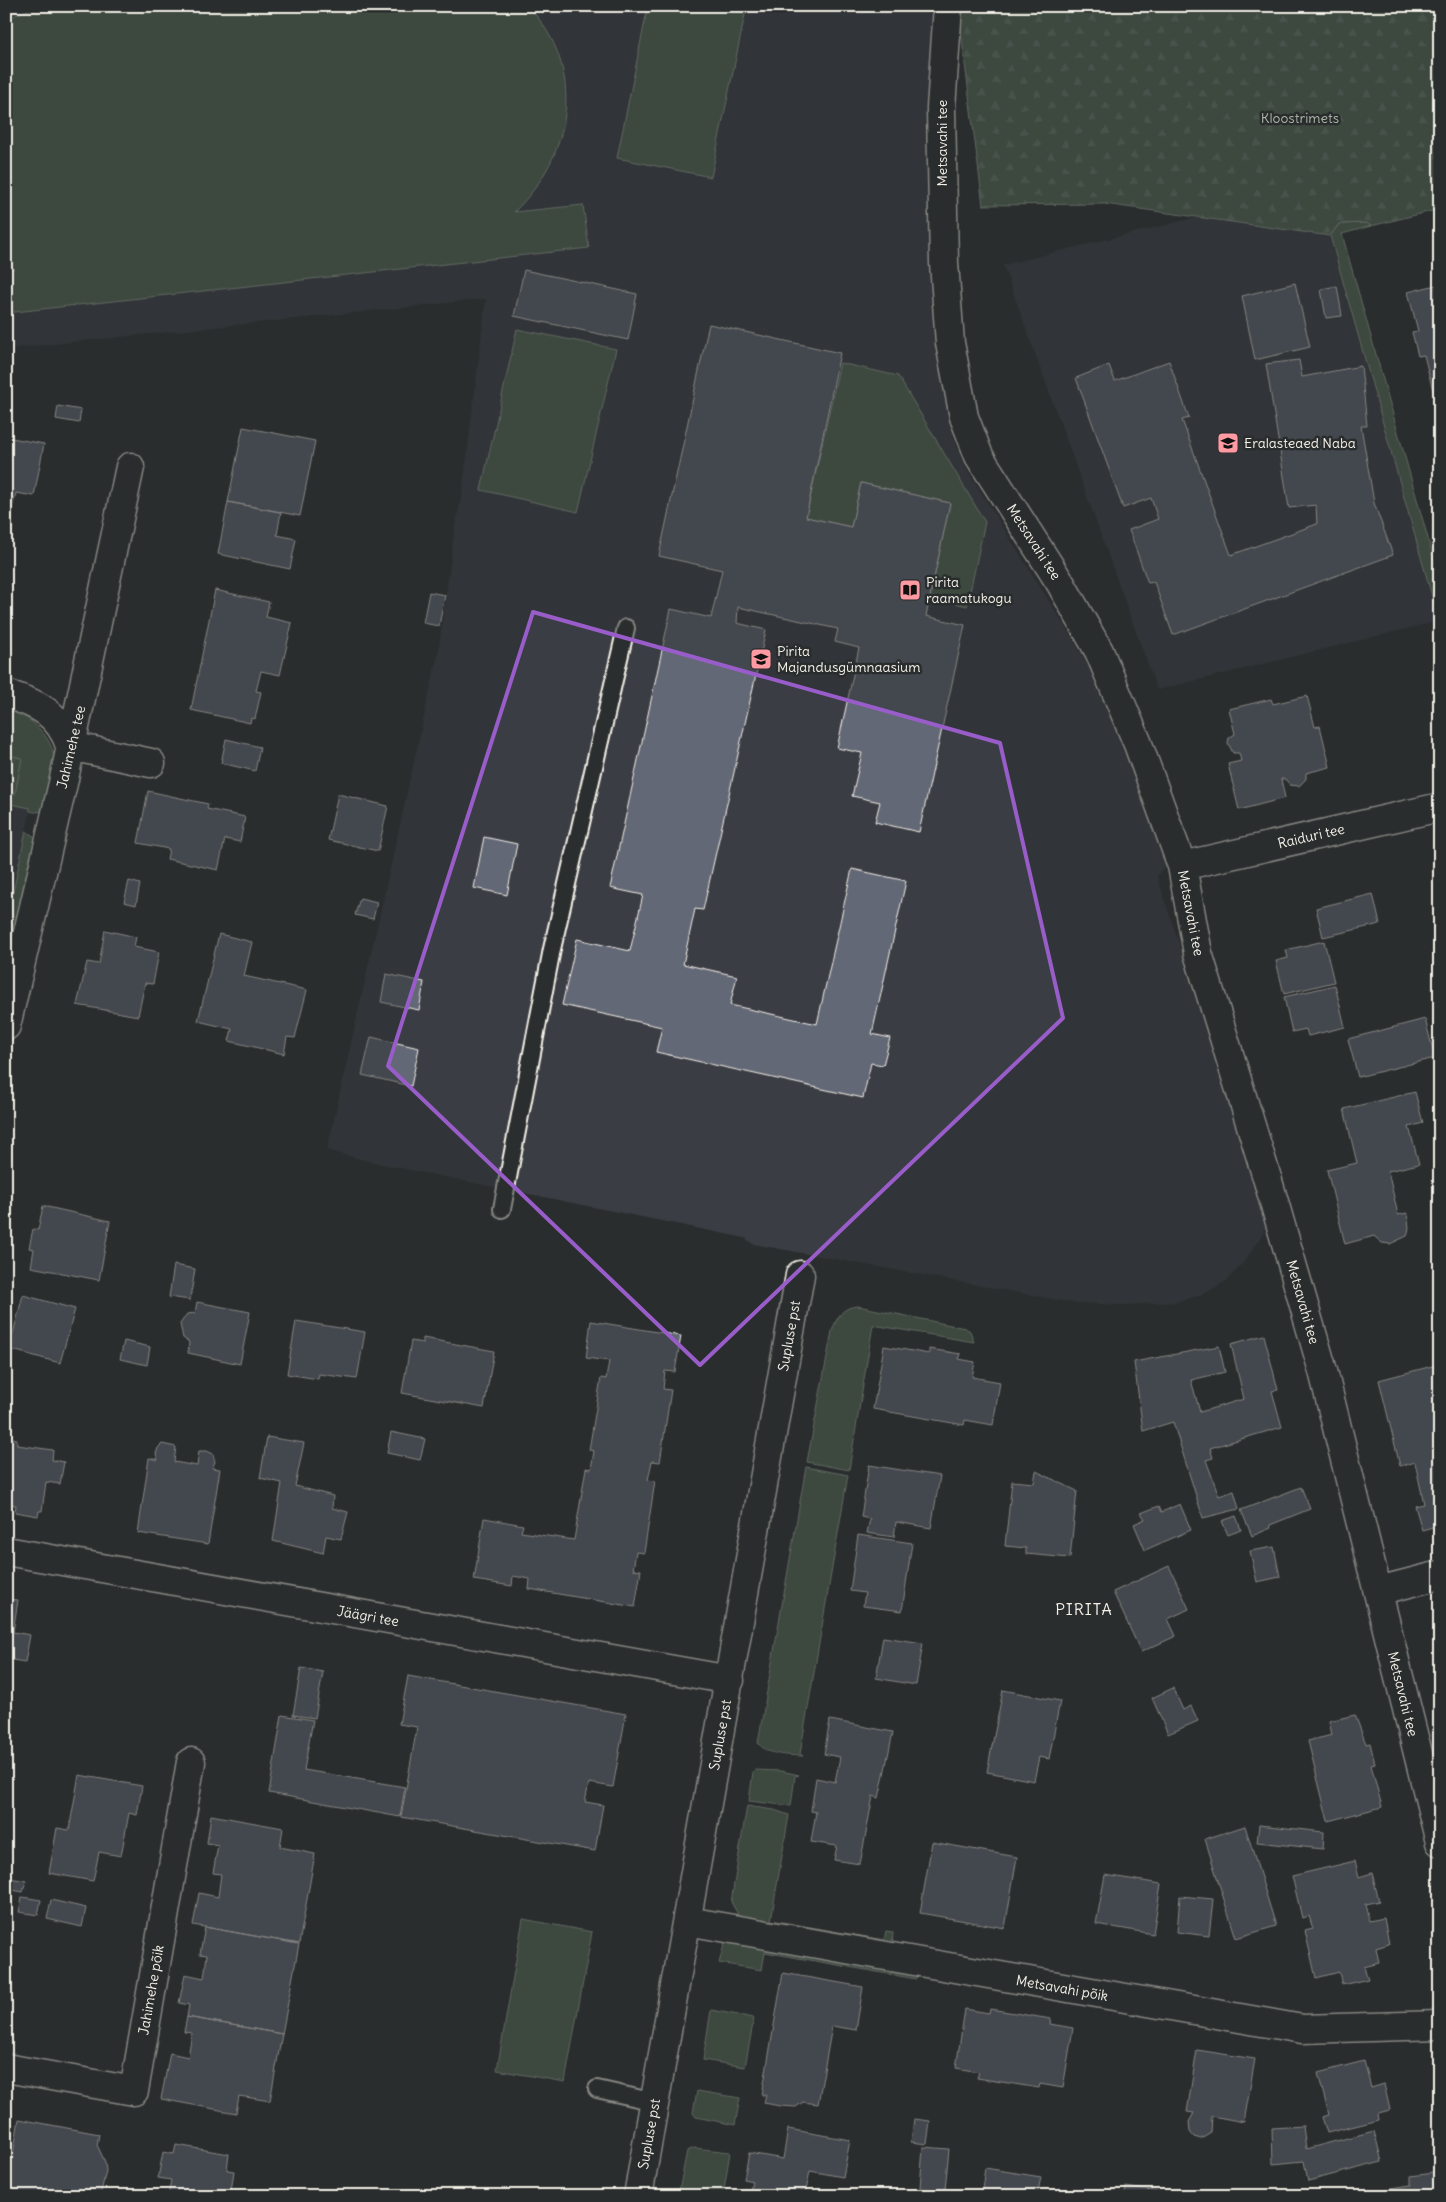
<svg xmlns="http://www.w3.org/2000/svg" width="1446" height="2202" viewBox="0 0 1446 2202" font-family="Delius,sans-serif">
  <style>
    .built { fill: #3b3e44 }
    .grass { fill: #546b57; stroke: #a4aea0 }
    .forest { fill: url(#forest-firs); stroke: #a4aea0 }
    .park { fill: url(#park-crowns); stroke: #a4aea0 }
    .building { fill: #646776; stroke: #f4f1e8 }
    .lines { fill: none; stroke-linecap: round; stroke-linejoin: round }
    .lane-casing { stroke: #f4f1e8; stroke-width: 20 }
    .street-casing { stroke: #f4f1e8; stroke-width: 31 }
    .lane { stroke: #2a2d2e; stroke-width: 16 }
    .street { stroke: #2a2d2e; stroke-width: 28 }
    .marked { fill: none; stroke: #995dc9; stroke-width: 4; stroke-linejoin: round }
    .labels { text-anchor: middle; dominant-baseline: central; stroke-width: 5; stroke-linejoin: round; paint-order: stroke }
    .park-label { font-size: 14px; fill: #acb5a7; stroke: #2a2d2e }
    .street-label { font-size: 14px; fill: #f4f1e8; stroke: #2a2d2e }
    .poi-label { font-size: 14px; fill: #f4f1e8; stroke: #2a2d2e; text-anchor: start }
    .quarter-label { font-size: 16px; letter-spacing: 1px; fill: #f4f1e8; stroke: #2a2d2e }
  </style>
  <defs>
    <pattern id="forest-firs" width="22" height="20" patternUnits="userSpaceOnUse" patternTransform="scale(1.25)"><rect width="22" height="20" fill="#546b57"/><path d="M5 1l3.5 6h-7zM16 11l3.5 6h-7z" fill="#6d816f"/></pattern>
    <pattern id="park-crowns" width="20" height="18" patternUnits="userSpaceOnUse" patternTransform="scale(1.25)"><rect width="20" height="18" fill="#546b57"/><path d="M2 6a3 3 0 1 1 6 0M12 15a3 3 0 1 1 6 0" fill="none" stroke="#6d816f"/></pattern>
  </defs>
  <rect width="100%" height="100%" fill="#2a2d2e"/>
  <filter id="ink" filterUnits="userSpaceOnUse"><feTurbulence type="fractalNoise" baseFrequency=".02" numOctaves="2"/><feDisplacementMap in="SourceGraphic" scale="10" xChannelSelector="R" yChannelSelector="G"/><feConvolveMatrix kernelMatrix="1 2 1 2 8 2 1 2 1" color-interpolation-filters="sRGB"/></filter>
  <g filter="url(#ink)">
    <path class="built" d="M6,6H936L930,209L934,327L954,437L965,466L976,484L1097,678L1117,726L1165,859L1164,867L1157,876L1267,1213L1266,1227L1261,1238L1245,1261L1226,1281L1202,1295L1175,1302L1123,1305L1074,1303L753,1244L745,1238L371,1162L327,1150L438,654L455,526L462,495L486,299L6,349Z
      M1315,188L1439,621L1157,690L1003,265Z
      M6,718L31,808L6,925Z"/>
    <path class="grass" d="M37,6H528C587,69 573,155 514,212L583,205L589,248L6,313V270L14,269L6,264V19Z
      M648,6H728L746,10L711,177L617,158Z
      M1367,223L1371,226L1342,234L1440,581L1439,621L1330,236L1339,224Z
      M517,329L616,349L578,512L481,490Z
      M840,363L898,376L985,522L967,606L930,597L950,503L861,483L851,527L806,517Z
      M6,705C30,718 57,737 55,769C54,782 47,797 44,810C39,812 35,813 30,811V808L6,803V793L15,794L9,755L6,768Z
      M26,831L38,839L6,982V925Z
      M858,1306L965,1328L970,1331L974,1342L873,1325L849,1470L807,1462L832,1331C837,1317 842,1307 858,1306Z
      M806,1467L848,1475L805,1725L800,1754L803,1756C787,1755 769,1756 758,1743Z
      M755,1770L781,1771L799,1775L795,1776L791,1806L749,1801L753,1772Z
      M747,1806L774,1810L789,1815L771,1920L884,1940L886,1931L893,1932L892,1946L740,1918L731,1902Z
      M523,1919L592,1932L565,2082L497,2070Z
      M725,1941L917,1974L916,1979L765,1952L762,1970L719,1963Z
      M711,2010L754,2018L745,2067L703,2060Z
      M697,2091L740,2098L735,2125L696,2117L693,2113Z
      M694,2148L730,2152L723,2196H678L687,2151Z"/>
    <path class="forest" d="M964,6H1440V209L1371,226L1367,223L1339,224L1330,236L1105,204L983,205L960,24Z"/>
    <path class="park" d="M9,755L22,758L15,794L6,793Z"/>
    <path class="building" d="M524,270L637,294L628,340L514,316Z
      M1295,283L1310,347L1255,360L1242,296Z
      M1440,284V419L1424,355L1418,356L1412,332L1418,331L1408,292Z
      M1337,286L1342,316L1326,318L1321,289Z
      M709,324L840,353L806,517L851,527L861,483L950,503L926,616L965,625L919,832L875,822L880,802L852,796L862,753L837,748L859,648L835,642L838,629L738,607L737,623L766,630L703,910L695,909L683,964L737,976L730,1005L817,1024L852,869L906,881L872,1034L890,1038L883,1065L871,1063L863,1098L656,1052L662,1027L562,1005L577,939L630,951L643,895L610,888L671,609L711,618L722,570L659,556Z
      M1299,360L1302,377L1361,366L1367,426H1361L1374,503L1393,555L1173,635L1154,582L1148,583L1129,530L1158,519L1151,498L1123,508L1076,378L1109,365L1115,381L1169,361L1189,418L1182,420L1231,555L1317,524L1316,505L1289,508L1266,364Z
      M58,406L81,410L79,423L56,419Z
      M243,427L315,441L300,516L228,502Z
      M6,437L44,444L34,496L16,493L12,508L6,507Z
      M228,502L281,512L277,535L296,539L290,569L218,554Z
      M215,590L269,602L266,617L292,623L280,675L261,671L256,691L261,692L255,719L251,718L250,723L191,710Z
      M429,592L445,595L439,626L423,623Z
      M1307,696L1315,727L1320,726L1330,767L1306,773V779L1299,786L1290,785L1285,779H1281L1285,798L1239,810L1228,764L1241,761L1239,753H1233L1228,743L1229,738L1235,734L1229,709L1271,699L1273,704Z
      M226,739L260,747L255,771L221,763Z
      M148,791L208,804L207,809L245,817L240,842L225,839L218,870L167,859L169,849L138,843Z
      M338,794L388,806L378,851L328,840Z
      M484,837L517,844L507,895L474,888Z
      M129,881L140,884L136,905L124,902Z
      M1373,894L1380,924L1323,937L1316,908Z
      M360,898L377,902L373,919L355,915Z
      M105,930L136,937L134,947L159,952L153,984L145,983L138,1016L77,1005L87,962L99,964Z
      M219,934L252,942L244,976L307,990L295,1038L287,1037L284,1054L229,1041L232,1029L198,1021Z
      M1324,941L1334,982L1284,994L1276,961L1288,958L1286,950Z
      M386,974L424,982L419,1010L381,1002Z
      M1335,985L1345,1027L1308,1036L1306,1029L1292,1032L1284,997Z
      M1425,1019L1435,1058L1358,1077L1348,1039Z
      M371,1037L419,1048L411,1086L362,1075Z
      M1415,1092L1423,1123L1409,1127L1419,1164L1388,1171L1398,1215L1407,1213L1409,1228L1407,1236L1390,1244L1382,1243L1374,1236L1345,1244L1327,1170L1357,1163L1344,1109Z
      M43,1206L110,1221L99,1280L31,1267L34,1249L29,1248L33,1229L38,1230Z
      M174,1265L195,1269L190,1300L169,1297Z
      M23,1295L75,1309L60,1363L9,1349Z
      M197,1302L250,1312L240,1364L188,1353L189,1342L183,1338L180,1324L187,1314L195,1313Z
      M296,1321L365,1332L357,1379L319,1374L318,1379L287,1374Z
      M591,1321L681,1336L675,1372L665,1371L663,1389L671,1390L660,1462L652,1461L648,1480L655,1481L644,1553L636,1552L633,1569L641,1570L635,1607L529,1589L530,1579L513,1576L512,1586L474,1580L484,1518L523,1525L521,1532L574,1540L586,1468L591,1469L594,1451L589,1450L601,1378L606,1379L609,1361L586,1358Z
      M1264,1335L1278,1390L1272,1391L1282,1427L1210,1448L1213,1458L1206,1460L1219,1496L1234,1491L1239,1509L1203,1518L1173,1422L1143,1431L1134,1362L1219,1346L1225,1372L1191,1380L1200,1412L1244,1399L1231,1344Z
      M423,1338L494,1351L484,1408L402,1393L411,1341L423,1343Z
      M124,1341L150,1347L147,1365L120,1359Z
      M884,1346L929,1354V1349L961,1354L959,1359L975,1362L972,1377L1000,1382L993,1425L965,1420L964,1425L873,1409Z
      M1440,1364V1525L1422,1530L1415,1506L1424,1504L1415,1462L1400,1466L1379,1380Z
      M391,1432L425,1439L420,1460L387,1453Z
      M6,1437L17,1439V1445L53,1450L52,1460L64,1462L60,1484L46,1482L42,1511H39L38,1516L15,1512L16,1505L6,1503Z
      M267,1437L304,1443L295,1486L333,1496L332,1508L348,1512L341,1539L326,1536L323,1553L273,1541L282,1483L260,1478Z
      M162,1444L176,1447L174,1462L197,1466L199,1451H207L213,1454L215,1462L212,1468L220,1469L208,1544L138,1533L149,1458L158,1460L156,1454L158,1448Z
      M869,1465L940,1476L931,1528L896,1522L894,1537L867,1533L870,1519L861,1517Z
      M1036,1471L1077,1491L1070,1558L1026,1554V1548L1005,1546L1012,1481L1034,1483Z
      M1301,1487L1310,1509L1270,1525L1271,1528L1252,1536L1241,1510Z
      M1180,1504L1191,1530L1145,1550L1134,1524L1145,1519L1141,1513L1159,1506L1162,1512Z
      M1236,1516L1241,1530L1228,1535L1222,1521Z
      M858,1535L912,1543L902,1611L863,1606L865,1593L850,1591Z
      M1274,1547L1280,1577L1257,1582L1250,1551Z
      M1169,1566L1189,1609L1168,1619L1176,1636L1141,1652L1113,1592Z
      M6,1599L18,1600L13,1632L30,1635L25,1662L6,1659Z
      M883,1637L923,1643L916,1685L876,1678Z
      M301,1668L323,1672L315,1718L293,1715Z
      M408,1676L626,1714L613,1787L589,1783L585,1802L603,1805L595,1851L401,1817L417,1727L399,1724Z
      M1173,1688L1183,1710L1191,1706L1198,1721L1168,1734L1152,1698Z
      M1003,1690L1060,1701L1049,1759L1039,1757L1034,1781L987,1772Z
      M282,1715L313,1720L304,1770L405,1787L400,1817L269,1793Z
      M1355,1715L1366,1744L1370,1743L1375,1764L1371,1765L1382,1807L1328,1821L1308,1741L1332,1735L1329,1721Z
      M830,1720L893,1732L879,1798L873,1796L860,1864L834,1860L837,1846L811,1842L816,1812L811,1811L816,1778L835,1782L840,1757L824,1754Z
      M79,1775L142,1786L137,1815L129,1813L121,1856L99,1852L93,1881L49,1873L57,1828L69,1830Z
      M211,1815L283,1828L280,1847L315,1854L299,1944L193,1925L199,1893L218,1897L221,1874L213,1873L218,1845L207,1843Z
      M1259,1825L1324,1832L1323,1849L1257,1842Z
      M1245,1826L1276,1926L1236,1938L1205,1839Z
      M932,1842L1017,1857L1005,1928L920,1913Z
      M1355,1861L1359,1877L1372,1873L1379,1901L1365,1904L1369,1921L1384,1918L1389,1944L1376,1948L1379,1963L1364,1967L1368,1979L1342,1985L1339,1972L1316,1978L1305,1931L1313,1929L1309,1916L1302,1918L1292,1876Z
      M6,1862L11,1863L8,1877H6Z
      M1105,1875L1161,1884L1153,1934L1096,1924Z
      M10,1878L26,1881L23,1892L7,1889Z
      M1180,1896L1213,1899L1209,1936L1177,1932Z
      M22,1897L41,1900L38,1915L19,1912Z
      M51,1900L86,1908L82,1927L47,1919Z
      M205,1927L299,1944L282,2034L187,2017L189,2005L179,2003L185,1974L204,1978L207,1955L200,1954Z
      M783,1973L863,1987L856,2030L832,2026L818,2104L803,2102L796,2107L780,2106L764,2103L766,2095H762Z
      M965,2009L989,2013L990,2009L1051,2019L1050,2024L1073,2028L1063,2088L1040,2084L1039,2088L977,2078L979,2072L956,2068Z
      M187,2017L282,2034L270,2101L239,2096L236,2113L161,2099L170,2053L188,2057L192,2033L184,2032Z
      M1197,2050L1255,2059L1244,2122L1212,2116L1211,2133L1201,2139L1194,2137L1190,2132L1189,2122L1194,2113L1187,2112Z
      M1364,2061L1371,2088L1384,2084L1390,2110L1378,2113L1379,2120L1327,2133L1322,2117L1329,2115L1318,2073Z
      M19,2119L99,2134L97,2145L105,2162L106,2171L100,2196H6Z
      M914,2119L930,2121L927,2144L911,2142Z
      M1303,2126L1306,2149L1374,2131L1382,2162L1308,2181L1304,2161L1273,2164L1272,2128Z
      M788,2129L850,2140L843,2177L810,2171L806,2190H802L801,2196H749L752,2181L744,2179L749,2153L783,2159Z
      M176,2145L229,2154L227,2170L234,2171L231,2191L223,2190L222,2196H168L171,2180L158,2178L163,2152L174,2154Z
      M923,2147L949,2149L945,2190L920,2188Z
      M985,2168L1041,2177L1037,2196H981Z
      M1440,2172V2196H1363L1379,2192V2190L1411,2185V2176Z
      M1126,2187L1158,2192L1157,2196H1105L1106,2191L1125,2194Z"/>
    <g class="lines">
      <g class="lane-casing">
        <path id="lane" d="M502,1209L552,949L626,628
          M597,2089L655,2102"/>
      </g>
      <g class="street-casing">
        <path id="street" d="M948,6L941,108L944,263L950,343L964,417L979,456L1061,584L1099,651L1138,744L1182,866L1198,953L1268,1181L1323,1371L1440,1842
          M6,694C37,703 60,714 70,746L151,763
          M1182,866L1440,807
          M6,1026L64,779L130,467
          M6,1551L730,1680
          M1378,1591L1440,1575
          M687,1921L1302,2029L1440,2025
          M6,2068L134,2091L191,1762
          M638,2196L800,1275"/>
      </g>
      <use href="#lane" class="lane"/>
      <use href="#street" class="street"/>
    </g>
  </g>
  <path d="M0 0H1446V2202H0ZM533,612L1000,743L1063,1018L700,1365L388,1066Z" fill="#2a2d2e" fill-opacity=".55" fill-rule="evenodd"/>
  <path class="marked" d="M533,612L1000,743L1063,1018L700,1365L388,1066Z"/>
  <defs>
    <g id="school-square" transform="scale(1.125)"><rect x="-9" y="-9" width="18" height="18" rx="4" fill="#ff9aa2" stroke="#2a2d2e"/><path d="M0-5L7-2L0 1L-7-2ZM-4 1L0 2.5L4 1V4Q0 6-4 4Z" fill="#111"/></g>
    <g id="library-square" transform="scale(1.125)"><rect x="-9" y="-9" width="18" height="18" rx="4" fill="#ff9aa2" stroke="#2a2d2e"/><path d="M-6-4Q-3-5.5-.7-3.5V5Q-3 3-6 4ZM6-4Q3-5.5 .7-3.5V5Q3 3 6 4Z" fill="#111"/></g>
  </defs>
  <g fill-rule="evenodd">
    <use href="#school-square" x="1228" y="443"/>
    <use href="#library-square" x="910" y="590"/>
    <use href="#school-square" x="761" y="659"/>
  </g>
  <g class="labels">
    <g class="park-label">
      <text x="1300" y="118">Kloostrimets</text>
    </g>
    <g class="street-label">
      <text transform="translate(942 143) rotate(-90)">Metsavahi tee</text>
      <text transform="translate(1034 542) rotate(57)">Metsavahi tee</text>
      <text transform="translate(71 747) rotate(-77)">Jahimehe tee</text>
      <text transform="translate(1311 836) rotate(-13)">Raiduri tee</text>
      <text transform="translate(1191 913) rotate(79)">Metsavahi tee</text>
      <text transform="translate(1303 1302) rotate(74)">Metsavahi tee</text>
      <text transform="translate(789 1336) rotate(-80)">Supluse pst</text>
      <text transform="translate(368 1616) rotate(10)">Jäägri tee</text>
      <text transform="translate(1403 1694) rotate(76)">Metsavahi tee</text>
      <text transform="translate(720 1735) rotate(-80)">Supluse pst</text>
      <text transform="translate(1062 1988) rotate(10)">Metsavahi põik</text>
      <text transform="translate(151 1990) rotate(-80)">Jahimehe põik</text>
      <text transform="translate(649 2134) rotate(-80)">Supluse pst</text>
    </g>
    <g class="poi-label">
      <text x="1244" y="443">Eralasteaed Naba</text>
      <text x="926" y="582">Pirita<tspan x="926" dy="16">raamatukogu</tspan></text>
      <text x="777" y="651">Pirita<tspan x="777" dy="16">Majandusgümnaasium</tspan></text>
    </g>
    <g class="quarter-label">
      <text x="1084" y="1609">PIRITA</text>
    </g>
  </g>
  <rect width="1446" height="2202" fill="none" stroke="#2a2d2e" stroke-width="25"/>
  <rect x="12" y="12" width="1421" height="2177" fill="none" stroke="#f4f1e8" stroke-width="2" filter="url(#ink)"/>
</svg>
